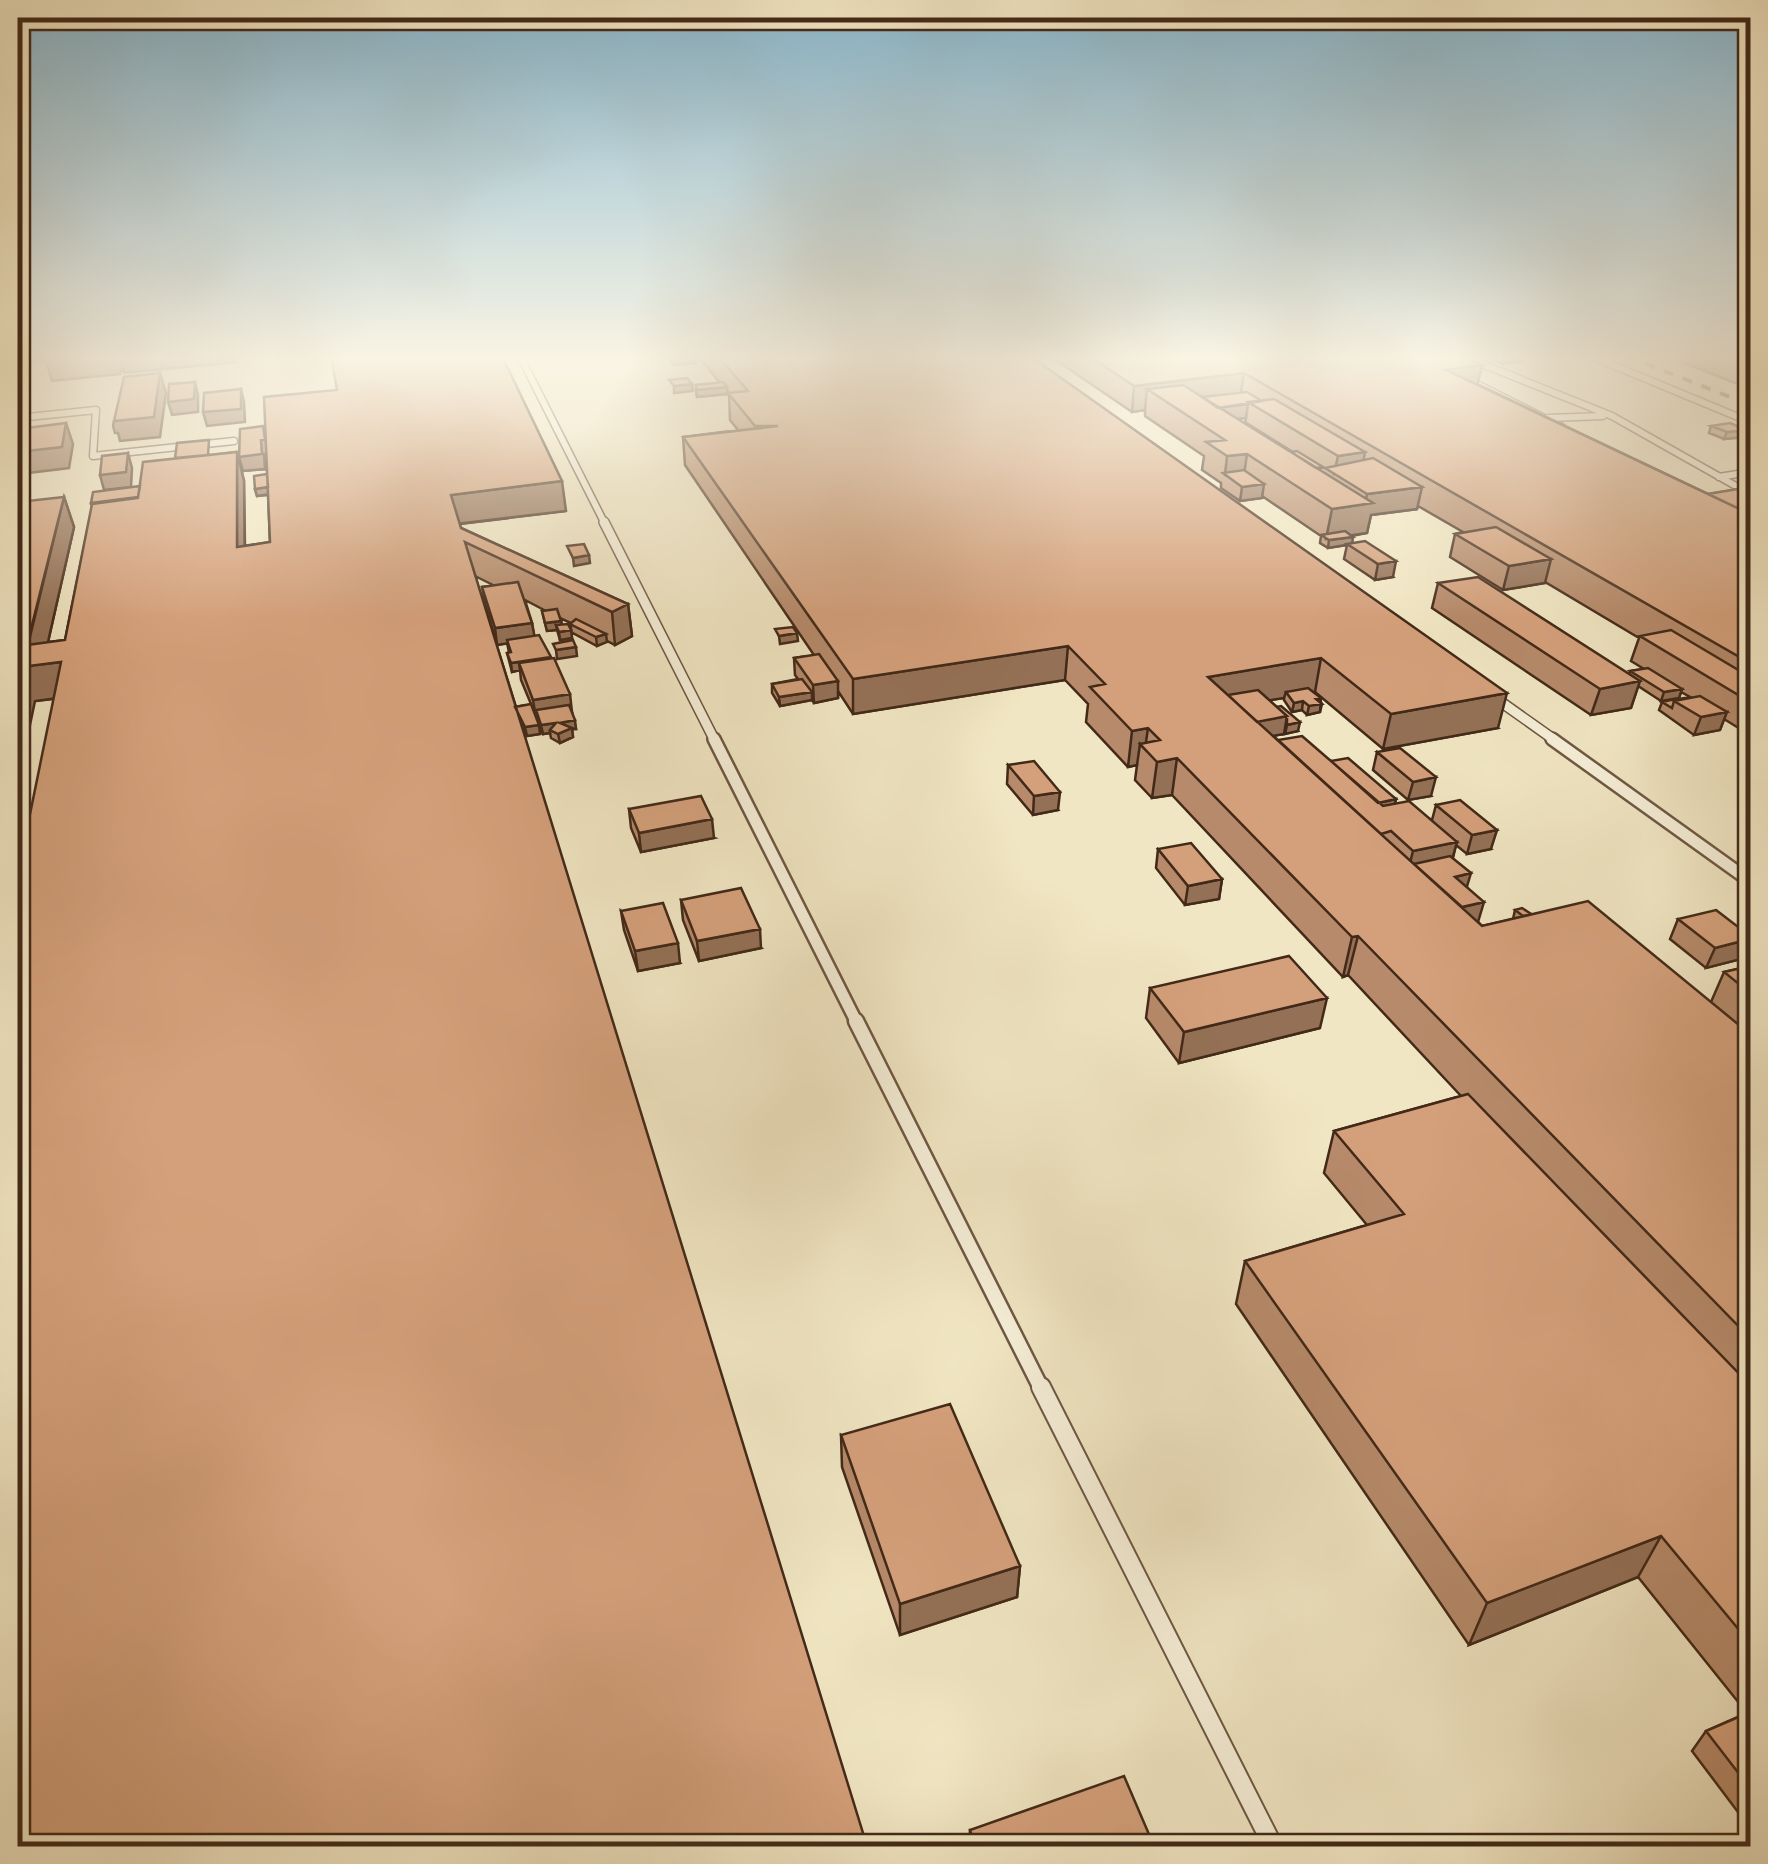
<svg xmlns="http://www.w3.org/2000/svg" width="1768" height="1864" viewBox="0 0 1768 1864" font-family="'EB Garamond',serif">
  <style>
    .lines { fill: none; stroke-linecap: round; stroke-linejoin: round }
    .lane-far4-casing { stroke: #6e5843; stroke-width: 9 }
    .lane-far3-casing { stroke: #6e5843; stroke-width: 12 }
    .lane-far2-casing { stroke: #6e5843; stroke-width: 16 }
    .lane-far1-casing { stroke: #6e5843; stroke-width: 19 }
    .lane-casing { stroke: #6e5843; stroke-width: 22 }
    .lane-far4 { stroke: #f6efd8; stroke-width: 6 }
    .lane-far3 { stroke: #f6efd8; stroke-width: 9 }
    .lane-far2 { stroke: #f6efd8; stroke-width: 11 }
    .lane-far1 { stroke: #f6efd8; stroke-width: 14 }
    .lane { stroke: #f6efd8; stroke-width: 18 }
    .rail { stroke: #422918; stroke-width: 4; stroke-dasharray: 10 10; stroke-linecap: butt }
    .wall { fill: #b68a6a; stroke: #422918; stroke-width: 2.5; fill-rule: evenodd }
    .shaded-wall { fill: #947056; stroke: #422918; stroke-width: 2.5 }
    .building { fill: #d4a07b; stroke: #422918; stroke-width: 2.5 }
  </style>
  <rect width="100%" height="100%" fill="#f1e6c3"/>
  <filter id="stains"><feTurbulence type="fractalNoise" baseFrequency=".002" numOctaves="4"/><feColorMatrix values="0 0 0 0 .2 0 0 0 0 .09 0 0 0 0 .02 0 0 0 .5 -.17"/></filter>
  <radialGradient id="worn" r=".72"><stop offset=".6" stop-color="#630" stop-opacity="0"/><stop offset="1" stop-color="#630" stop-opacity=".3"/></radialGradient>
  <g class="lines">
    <g class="lane-far4-casing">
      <path id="lane-far4" d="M520,356L605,524
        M1462,356L1612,416L1750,494
        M1591,356L1750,422
        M1467,379L1562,427
        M18,418L96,410L93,456L234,441
        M1548,418L1603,416
        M1719,477L1750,472"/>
    </g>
    <g class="lane-far3-casing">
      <path id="lane-far3" d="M604,522L715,741
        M1494,697L1556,741"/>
    </g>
    <g class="lane-far2-casing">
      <path id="lane-far2" d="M714,739L857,1023
        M1552,739L1750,881"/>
    </g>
    <g class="lane-far1-casing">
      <path id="lane-far1" d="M856,1021L1042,1390"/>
    </g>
    <g class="lane-casing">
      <path id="lane" d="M1041,1387L1273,1846"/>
    </g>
    <use href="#lane-far4" class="lane-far4"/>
    <use href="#lane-far3" class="lane-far3"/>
    <use href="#lane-far2" class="lane-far2"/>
    <use href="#lane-far1" class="lane-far1"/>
    <use href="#lane" class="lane"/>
    <path class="rail" d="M1627,356L1750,405"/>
  </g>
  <path class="wall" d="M667,356H695L696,363L674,365Z
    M698,356H1030L1498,728L1383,749L1315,692L1322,704L1320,712L1307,715L1302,710L1292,712L1284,700V698L1269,700L1298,731L1273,736L1278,740L1331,761L1396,799L1395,804L1432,820L1436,805L1491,849L1467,854L1456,845L1453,858L1467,887L1478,922L1482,926L1513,919L1515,910L1531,914L1711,1002L1724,972L1750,966V1828L1692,1751L1706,1731L1747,1713L1638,1577L1469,1645L1236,1304L1245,1261L1367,1225L1324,1173L1334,1131L1461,1096L1348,975L1343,977L1172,795L1152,798L1135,780L1137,765L1128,767L1086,722L1088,704L1065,680L853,714L838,691V698L814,703L812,700L780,706L772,693V684L798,679L795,675L794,658L814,655L685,465L683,437L738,430L730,420L729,393L727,390V394L697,397L696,385L720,383Z
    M1050,356H1468L1475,359L1474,362L1482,365L1477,384L1708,494L1750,487V735L1724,719L1720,730L1694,735L1659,710L1662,702L1690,697L1681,692L1679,698L1661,701L1638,686L1631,708L1591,715L1432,608L1438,583L1629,675L1630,671L1644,669L1631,661L1639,638L1545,582V583L1503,590L1450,557L1455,534L1463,532L1418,506L1417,509L1371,515L1367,533L1352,536V543L1393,577L1375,580L1344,559L1347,545L1328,548L1320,543L1321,536L1262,496V498L1240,501L1221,488V483L1202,470L1204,456L1145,416V410L1132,412ZM1246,418L1245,422L1293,452L1236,419Z
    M1486,356H1524L1523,361L1503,364Z
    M1667,356H1750V389Z
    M1711,426L1746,430L1744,437L1724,439L1709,433Z
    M265,437L566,511L460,524L461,528L628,604L632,636L615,645L607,641L597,646L571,632V623L560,618L562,625L571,630L572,638L560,640L557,630L547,631L542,611H546L525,600L532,623L534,636L572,712L576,729H572L573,737L560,743L551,738L550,733L543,734L537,718L540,734L527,736L522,726L53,699L35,701L64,497L74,527L48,642L65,640L92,507L91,503L140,486L213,455L237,452L244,481L245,546L270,542L268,495L257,496L255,489L267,474L266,454H264L265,469L243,471ZM475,576L495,586L482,587L485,603L497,645L507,643L509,652L507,653L512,672L520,670L521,680L531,704L516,707Z
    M1377,752L1431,796L1408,800L1373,770Z
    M1008,765L1058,810L1033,815L1007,784Z
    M629,809L714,838L641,852L631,828Z
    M1158,849L1222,879L1219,899L1185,905L1156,868Z
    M681,900L761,948L699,961L683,920Z
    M621,911L680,963L638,971L624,930Z
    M1678,919L1750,936V945L1745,958L1706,968L1670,939Z
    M1150,988L1320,1028L1179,1063L1146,1018Z
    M841,1435L1020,1566L1017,1597L900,1635L842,1467Z
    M970,1830L1154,1846H969Z"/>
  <path class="shaded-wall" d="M18,356H54L53,360L34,362L33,360L25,384H18Z
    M106,356H236V362L124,373L122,366L120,374L52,381L46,361Z
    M674,356H695L696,363L674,365Z
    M1505,356H1524L1523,361L1503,364Z
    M1475,359L1473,366L1482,365L1476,391L1440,395L1446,362Z
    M160,373L166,393L160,437L120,441L118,433H115L113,426L114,421Z
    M1244,373L1240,399L1199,404L1147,389L1145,410L1132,412L1134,386Z
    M195,382L198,395V412L172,415L168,402Z
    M692,384L693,391L674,393V386Z
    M727,387V394L697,397L696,390Z
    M241,389L244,402L245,422L207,426L203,412Z
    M18,396L26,420L18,446Z
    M1248,404L1246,418L1215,421L1217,408Z
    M66,423L73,444L69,468L19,474L18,452Z
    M1746,430L1744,437L1724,439L1727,432Z
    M265,439L269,454H264L265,469L243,471L239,457L261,440Z
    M237,452L244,481L245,578L237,547Z
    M1365,452L1361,473L1334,474L1338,456Z
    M128,453L132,468L131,487L104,490L100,475Z
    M1247,454L1243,482L1225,475L1227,456Z
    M562,481L566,511L456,524L451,495Z
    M1264,484L1262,498L1240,501L1242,487Z
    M269,487L271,494L257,496L255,489Z
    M1422,487L1417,509L1371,515L1367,533L1326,539L1332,509L1365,504L1367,494Z
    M64,497L74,527L43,664L61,662L73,696L35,701L18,782V686Z
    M1353,537L1352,544L1328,548L1329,540Z
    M589,555L590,563L574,566L573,558Z
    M1551,559L1545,583L1503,590L1509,566Z
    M1396,561L1393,577L1375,580L1378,564Z
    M628,604L632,636L615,645L612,612Z
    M561,621L563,629L556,625L557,630L547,631L545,623Z
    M532,623L535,639L497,645L495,628Z
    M571,630L572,638L560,640L559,632Z
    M797,633L798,641L780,644L779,636Z
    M606,634L607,642L597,646L596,637Z
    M1068,646L1065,680L853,714V679Z
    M576,647L577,656L557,659L556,650Z
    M551,657L519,663L520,670L512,672L511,663Z
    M1321,658L1315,692H1286L1284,698L1236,706L1208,677Z
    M838,681V698L814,703L813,685Z
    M1640,681L1631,708L1591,715L1600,689Z
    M1682,689L1679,698L1661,701L1664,692Z
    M812,692V700L780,706L779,697Z
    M1507,693L1498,728L1383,749L1391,714Z
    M570,694L572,712L539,718L536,710L537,718H536L533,700Z
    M1321,698L1320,712L1307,715L1309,706L1316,699Z
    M1303,701L1302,710L1292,712L1294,703Z
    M1727,712L1720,730L1694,735L1701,717Z
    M1287,716L1284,734L1250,740L1253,722Z
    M575,720L576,729H572L573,737L560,743L558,734L560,723Z
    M1300,722L1298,731L1285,734L1287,725Z
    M556,723L550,730V733L543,734L541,725Z
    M539,725L540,734L527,736L525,727Z
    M1148,728L1145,749L1140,744L1137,765L1128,767L1132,731Z
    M1177,758L1172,795L1152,798L1157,762Z
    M1436,777L1431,796L1408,800L1413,782Z
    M1060,792L1058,810L1033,815L1034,796Z
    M1396,799L1391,818L1373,804Z
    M712,819L714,838L641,852L639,833Z
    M1497,830L1491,849L1467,854L1472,835Z
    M1457,842L1449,870L1408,871L1413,851Z
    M1471,873L1465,893L1455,877Z
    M1222,879L1219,899L1185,905L1188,886Z
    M1484,902L1478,922L1450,910Z
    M760,929L761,948L699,961L697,941Z
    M1358,936L1348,975L1343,977L1352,937Z
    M1750,939V945L1745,958L1706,968L1715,948Z
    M678,943L680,963L638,971L635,951Z
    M1327,998L1320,1028L1179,1063L1184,1032Z
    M1661,1536L1638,1577L1469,1645L1487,1603Z
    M1020,1566L1017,1597L900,1635V1604Z"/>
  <path class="building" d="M48,356H106L46,361Z
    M331,356H502L562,481L451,495L461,528L628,604L612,612L465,542L867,1846H18V873L61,662L22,667L18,686V502L64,497L27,645L65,640L92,504L138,498L143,462L237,452V547L270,542L264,397L337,390Z
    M718,356H1030L1507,693L1391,714L1321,658L1208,677L1482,926L1588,901L1750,1034V1338L1358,936L1352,937L1177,758L1157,762L1140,744L1160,740L1148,728L1132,731L1090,687L1105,684L1068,646L853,679L683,437L778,426H755L728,393L748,391Z
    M1089,356H1461L1482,365L1446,370L1750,514V663L1244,373L1134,386Z
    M160,373L154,417L114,421L124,377Z
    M687,378L692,384L674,386L669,380Z
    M195,382L194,399L168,402L169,384Z
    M723,382L727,387L696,390V385Z
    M1183,385L1373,503L1332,509L1247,454L1227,456L1206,442L1225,440L1147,389Z
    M241,389V409L203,412L204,393Z
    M1247,392L1262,401L1218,408L1202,397Z
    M1274,399L1365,452L1338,456L1248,402Z
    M66,423L62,447L18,452V429Z
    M1730,423L1746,430L1727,432L1711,426Z
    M263,426L265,439L261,440L262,454L239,457L240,429Z
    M209,440L208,455L175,458L177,443Z
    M1297,451L1323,467L1316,468L1291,452Z
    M128,453L126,472L100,475L102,456Z
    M1373,458L1422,487L1367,494L1325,468Z
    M1244,470L1264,484L1242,487L1223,473Z
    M267,474L268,487L255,489L254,476Z
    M140,486L138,497L91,503L93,492Z
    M1750,487V514L1708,494Z
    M1496,527L1551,559L1509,566L1455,534Z
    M1345,531L1353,537L1329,540L1321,535Z
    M1365,541L1396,561L1378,564L1347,544Z
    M584,544L589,555L573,558L567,546Z
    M1478,577L1640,681L1600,689L1438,583Z
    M518,582L532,623L495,628L482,587Z
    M557,609L561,621L545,623L542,611Z
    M576,619L606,634L596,637L570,624Z
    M568,624L571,630L559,632L556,625Z
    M793,627L797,633L779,636L775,629Z
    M1671,630L1750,677V702L1640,636Z
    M539,635L551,657L511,663L507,653L511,652L507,640Z
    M573,640L576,647L556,650L553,644Z
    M819,654L838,681L813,685L794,658Z
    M554,658L570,694L533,700L519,663Z
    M1648,668L1682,689L1664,692L1630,671Z
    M802,679L812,692L779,697L772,684Z
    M1308,688L1321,698L1316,699L1322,704L1309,706L1303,701L1294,703L1286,692Z
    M1258,690L1287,716L1257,722L1228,695Z
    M1700,696L1727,712L1701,717L1674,701Z
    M1675,699L1676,700L1674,701L1672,708L1662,702Z
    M531,704L539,725L525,727L515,707Z
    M569,705L575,720L560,723L572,728L558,734L550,730L556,723L541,725L536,710Z
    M1281,706L1300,722L1287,725V716L1277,707Z
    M1302,736L1383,806L1409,801L1457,842L1413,851L1391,831L1381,834L1278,740Z
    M1400,748L1436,777L1413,782L1377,752Z
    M1348,758L1396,799L1378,803L1331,761Z
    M1034,761L1060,792L1034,796L1008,765Z
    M701,796L712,819L639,833L629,809Z
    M1460,800L1497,830L1472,835L1436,805Z
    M1191,843L1222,879L1188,886L1158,849Z
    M1450,856L1471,873L1455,877L1484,902L1462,907L1414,864Z
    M741,888L760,929L697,941L681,900Z
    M663,903L678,943L635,951L621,911Z
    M1522,908L1531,914L1523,916L1515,910Z
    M1716,910L1750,936V939L1715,948L1678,919Z
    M1289,956L1327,998L1184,1032L1150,988Z
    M1750,966V993L1724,972Z
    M1468,1094L1750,1385V1643L1661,1536L1487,1603L1245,1261L1404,1214L1334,1131Z
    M950,1404L1020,1566L900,1604L841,1435Z
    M1750,1712V1788L1706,1731Z
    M1124,1776L1154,1846H975L970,1830Z"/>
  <linearGradient id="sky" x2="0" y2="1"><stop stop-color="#89b9d1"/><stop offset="0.58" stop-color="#f9f4e4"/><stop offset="1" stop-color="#f9f4e4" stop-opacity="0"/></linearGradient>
  <rect width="1768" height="617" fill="url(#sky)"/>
  <rect width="1768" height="1864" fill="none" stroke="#f1e6c3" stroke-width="60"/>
  <rect x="20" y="20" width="1728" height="1824" fill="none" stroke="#422918" stroke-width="5"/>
  <rect x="30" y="30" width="1708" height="1804" fill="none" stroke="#422918" stroke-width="2.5"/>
  <rect width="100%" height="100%" filter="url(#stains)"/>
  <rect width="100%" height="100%" fill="url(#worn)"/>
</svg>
